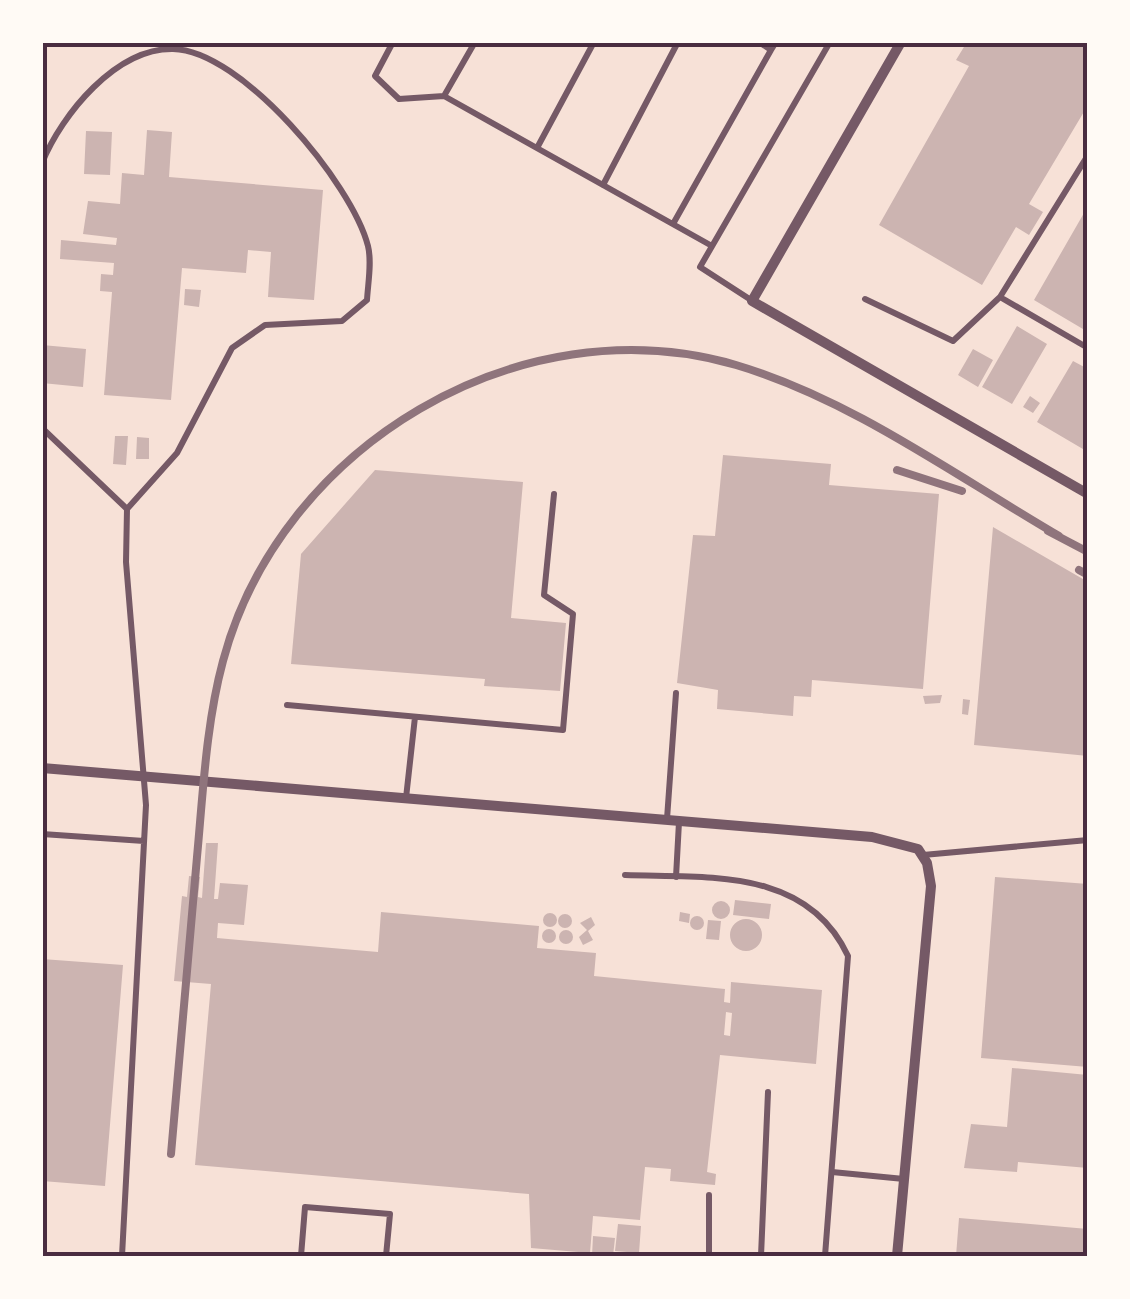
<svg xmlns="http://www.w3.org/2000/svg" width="1130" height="1299" viewBox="0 0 1130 1299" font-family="'Golos Text',sans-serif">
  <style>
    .building { fill: #ccb4b1; fill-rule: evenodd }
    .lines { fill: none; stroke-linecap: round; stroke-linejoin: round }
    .service { stroke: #755966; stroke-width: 6 }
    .minor { stroke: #755966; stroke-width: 10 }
    .rail { stroke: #8f747c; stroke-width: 8 }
    .neatline { fill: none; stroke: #4a2c40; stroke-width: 4 }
  </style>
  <rect width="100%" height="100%" fill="#f7e1d7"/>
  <path class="building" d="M967,42H1088V105L1029,204L1043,212L1029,235L1016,227L982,285L879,225L969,66L956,60Z
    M147,130L172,132L169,177L323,190L314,300L268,297L271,252L248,250L246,273L182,268L171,400L104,395L112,292L100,291L101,274L113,275L114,263L60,259L61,240L116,245L117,238L83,234L88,201L120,204L122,173L144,175Z
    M86,131L112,132L110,175L84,174Z
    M1088,206V332L1034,300Z
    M185,289L201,290L199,307L184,305Z
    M1017,326L1047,344L1012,404L982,387Z
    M42,345L86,349L83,387L42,383Z
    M973,349L993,360L978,387L958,375Z
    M1073,361L1088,369V452L1037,422Z
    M1030,396L1040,403L1033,413L1023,407Z
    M115,436H128L126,465L113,464Z
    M137,437L149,438V459H136Z
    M723,455L831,464L829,485L939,494L923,689L812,680L811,697L794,696L793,716L717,709L718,690L677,683L693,535L715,536Z
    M375,470L523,482L511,618L566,623L560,691L484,686L485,679L291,664L301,554Z
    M993,527L1088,582V756L974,745Z
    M942,695L940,703L925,704L923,696Z
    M963,699L970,700L968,715L962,714Z
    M206,843H218L214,899H218L220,883L248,885L244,925L218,923L217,938L378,952L381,912L539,926L537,948L596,953L594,976L725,989L724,1002L730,1003L731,982L822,990L816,1064L720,1055L707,1172L716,1174L715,1185L670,1181L671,1169L645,1167L640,1220L593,1216L590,1253L531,1248L529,1194L195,1165L211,984L174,981L182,896L187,897L189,876L200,877L198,897L202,898ZM726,1012L732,1013L730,1036L724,1035Z
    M995,877L1088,884V1067L981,1058Z
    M735,900L771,904L769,919L733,915Z
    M712 910a9 9 0 1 1 18 0a9 9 0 1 1-18 0Z
    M680,912L690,914L689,923L679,921Z
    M543 920a7 7 0 1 1 14 0a7 7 0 1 1-14 0Z
    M558 921a7 7 0 1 1 14 0a7 7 0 1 1-14 0Z
    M690 923a7 7 0 1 1 14 0a7 7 0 1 1-14 0Z
    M591,917L595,925L588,931L593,940L583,945L579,937L587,930L580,923Z
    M730 935a16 16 0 1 1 32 0a16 16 0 1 1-32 0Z
    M708,920L721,921L719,940L706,939Z
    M542 936a7 7 0 1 1 14 0a7 7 0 1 1-14 0Z
    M559 937a7 7 0 1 1 14 0a7 7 0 1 1-14 0Z
    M42,959L123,965L105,1186L42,1181Z
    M1012,1068L1088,1075V1168L1018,1162L1017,1172L964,1168L971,1124L1007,1127Z
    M959,1218L1088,1229V1256H956Z
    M618,1224L641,1226L639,1253L615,1251Z
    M593,1236L615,1238L613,1256H592Z"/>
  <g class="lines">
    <path class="service" d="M393,42L375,76L399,99L444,96
      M475,42L444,96L712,246
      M759,42L771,50L776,42
      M537,148L594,42
      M42,163C62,114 116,48 173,49C241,50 352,183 368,246C372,262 368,283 367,300L342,321L265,325L232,348L177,453L127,509L126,562L146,805L122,1256
      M603,185L678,42
      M673,224L771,50
      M1000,297L1088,348
      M865,299L953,341L1000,297L1088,155
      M751,300L700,267L830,42
      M42,428L127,509
      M287,705L563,730L573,614L544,595L554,494
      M406,798L415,717
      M667,819L676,693
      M42,834L144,841
      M923,855L1088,840
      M625,875C707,878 807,867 848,956L825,1256
      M676,877L679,822
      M832,1172L904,1179
      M709,1195V1256
      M301,1256L305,1207L390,1214L386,1256
      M761,1256L768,1092"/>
    <path class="minor" d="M901,42L752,301L1088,494
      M42,768L872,837L918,849L927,863L931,886L897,1256"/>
    <path class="rail" d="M897,470L962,491
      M1048,531L1088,552
      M1079,570L1088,575
      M171,1154C180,1055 188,956 197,857C203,793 206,724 223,661C280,447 519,302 736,365C851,399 956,476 1059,536"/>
  </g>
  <rect width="1130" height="1299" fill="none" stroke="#fffaf5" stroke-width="90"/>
  <rect x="45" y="45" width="1040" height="1209" class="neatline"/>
</svg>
